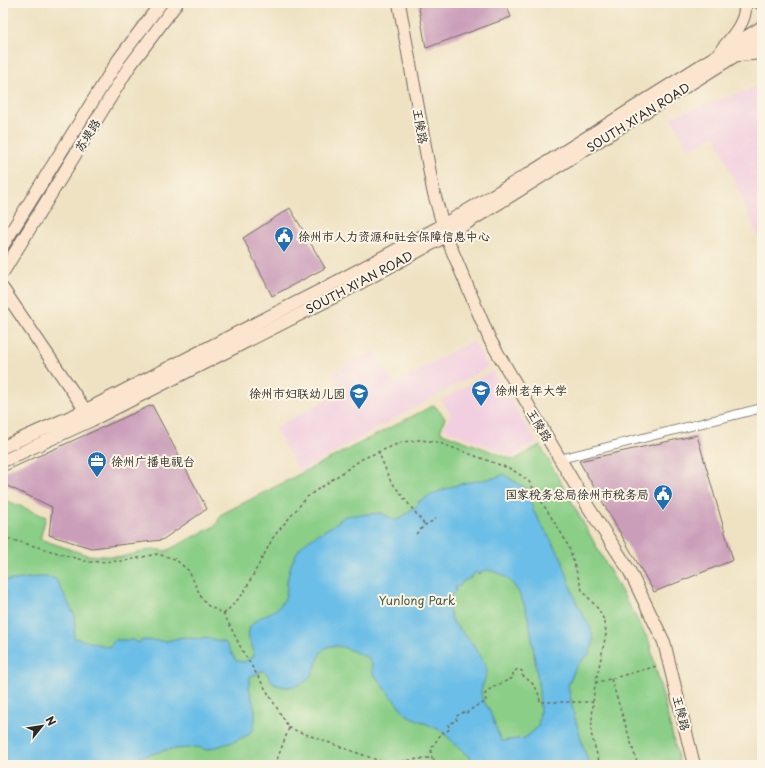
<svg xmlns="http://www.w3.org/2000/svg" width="765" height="768" viewBox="0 0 765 768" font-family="'Playpen Sans','LXGW WenKai TC',sans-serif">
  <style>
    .built { fill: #f2cfe0 }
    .green { fill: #8ace87; stroke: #5a7c59 }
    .water { fill: #6bbee7; stroke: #4b7489; fill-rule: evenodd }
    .building { fill: #ca9db9 }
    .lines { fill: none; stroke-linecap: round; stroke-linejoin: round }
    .street-casing { stroke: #706b60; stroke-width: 10 }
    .secondary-casing { stroke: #706b60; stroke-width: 14 }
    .path { stroke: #706b60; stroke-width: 1.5; stroke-dasharray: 3 3; stroke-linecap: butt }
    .street { stroke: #fff; stroke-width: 8 }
    .secondary { stroke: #fbe5cf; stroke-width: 12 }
    .labels { text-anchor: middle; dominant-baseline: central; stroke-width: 4; stroke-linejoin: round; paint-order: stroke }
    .street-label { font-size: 12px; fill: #2b2b2b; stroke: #fcf5e5 }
    .poi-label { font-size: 12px; fill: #2b2b2b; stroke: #fcf5e5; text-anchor: start }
    .park-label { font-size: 12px; fill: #485c47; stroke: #fcf5e5 }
  </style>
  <rect width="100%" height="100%" fill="#fcf5e5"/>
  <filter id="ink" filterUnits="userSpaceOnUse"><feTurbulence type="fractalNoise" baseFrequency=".025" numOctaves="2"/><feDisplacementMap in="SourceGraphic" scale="8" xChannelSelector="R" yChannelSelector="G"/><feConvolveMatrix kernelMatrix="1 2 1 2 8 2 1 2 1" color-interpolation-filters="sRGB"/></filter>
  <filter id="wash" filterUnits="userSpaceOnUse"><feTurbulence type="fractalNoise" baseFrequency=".012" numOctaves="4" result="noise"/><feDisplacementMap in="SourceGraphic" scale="16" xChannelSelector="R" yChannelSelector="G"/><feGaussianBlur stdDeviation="0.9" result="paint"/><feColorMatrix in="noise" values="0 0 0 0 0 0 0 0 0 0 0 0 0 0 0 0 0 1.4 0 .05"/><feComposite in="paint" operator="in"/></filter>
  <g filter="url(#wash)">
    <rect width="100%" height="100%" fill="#efe2c3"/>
    <path class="built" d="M762,85V247L715,135L689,149L671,117Z
      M473,340L488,367L299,472L275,428L341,391L332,374L375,350L394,384Z
      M492,371L537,442L513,456L444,429L451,414L441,400Z"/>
    <path class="green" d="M434,405L445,418L440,432L514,460L540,445L649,641L680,765H3V499L46,517L40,539L87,555L121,557L153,549L166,551L215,526L222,514Z"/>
    <path class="water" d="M503,474L526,489L534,512L561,557L576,602L591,629L594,641L590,653L577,665L568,685L574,715L589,765H478L440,730L407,715L398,705L373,673L372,665L368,658C358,654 344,645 333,646C318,647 319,660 314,671C306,687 289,690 274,684L264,670L250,677L249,687L255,710V719L254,728L248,735L233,742L206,750L199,747L165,750L141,757L140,765H3V580C20,582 40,573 56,579L75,616L74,638L109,647L115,640H134L138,643L142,640L166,641L183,637L199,639L206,637L226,643L236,661L244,662L254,656C255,647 246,640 249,630C253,614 275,617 284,600C287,594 287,588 287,582C289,570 292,558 300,548C311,534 332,530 344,516L382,513L394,520H398L419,504L418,502C432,494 445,488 461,484C471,481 498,479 503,474ZM483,570C524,570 530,623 534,654C537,678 543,702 538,727L525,738L501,741L489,709L482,699L481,690L487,673L485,664L473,644L453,622L449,610L450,603L447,598L448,595H452L456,591L455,587L460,586L462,582L472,577L475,572L480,574Z"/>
    <g id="blocks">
      <path class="building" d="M418,3H506L511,17L426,48Z
        M290,208L325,268L272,296L243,238Z
        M152,405L207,509L162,540L91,548L49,535L52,507L3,484V472Z
        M697,435L733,560L654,592L579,461Z"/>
    </g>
  </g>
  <g filter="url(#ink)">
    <use href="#blocks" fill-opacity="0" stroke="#706b60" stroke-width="1"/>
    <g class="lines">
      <g class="street-casing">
        <path id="street" d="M560,459L762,408"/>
      </g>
      <g class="secondary-casing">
        <path id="secondary" d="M399,3L433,190L446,236L490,340L587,505L629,570L664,642L694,765
          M760,3L762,4
          M722,49C733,36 747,21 745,3
          M739,55L762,53
          M3,245L119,59L161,3
          M3,272L129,67L177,3
          M3,289L90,417
          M3,447L86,410L325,288L443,225L527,175L762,27
          M3,461L92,420L334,297L446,236L762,39"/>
      </g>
      <path class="path" d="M378,451L390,480L425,525
        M416,534L425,525L436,519
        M3,537L89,562L124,561L157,554L175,559L189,571L201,597L207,605L224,614L242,650L289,728L385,763L429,758L436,760L441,765
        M224,614L243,594L274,536L307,497L362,459L402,442L420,440L437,442L511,469L528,480L563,536L570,550L582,590L599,610L605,622L606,634L594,691L591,733L600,765
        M611,679L637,762L625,765
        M595,683L657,666
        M432,759L431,749L442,732L444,733L450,729L448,725L457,720L455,717L464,712L465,714L476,706L486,702L485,694L491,688L513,678V672L518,669L522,671V675C533,683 539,689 540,702H593
        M275,765L289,728"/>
      <use href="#street" class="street"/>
      <use href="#secondary" class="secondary"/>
    </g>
  </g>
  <defs>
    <g id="civic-pin" transform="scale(1)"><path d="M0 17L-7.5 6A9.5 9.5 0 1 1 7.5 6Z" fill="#1f6fb2" stroke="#fcf5e5"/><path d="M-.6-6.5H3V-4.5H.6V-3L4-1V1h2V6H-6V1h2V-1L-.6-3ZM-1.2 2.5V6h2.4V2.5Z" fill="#fff"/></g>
    <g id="university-pin" transform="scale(1)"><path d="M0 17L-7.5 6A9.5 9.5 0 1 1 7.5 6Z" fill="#1f6fb2" stroke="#fcf5e5"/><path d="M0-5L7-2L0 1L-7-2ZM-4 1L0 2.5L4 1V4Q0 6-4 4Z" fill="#fff"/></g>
    <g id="school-pin" transform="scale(1)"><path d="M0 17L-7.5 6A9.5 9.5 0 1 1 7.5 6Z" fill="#1f6fb2" stroke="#fcf5e5"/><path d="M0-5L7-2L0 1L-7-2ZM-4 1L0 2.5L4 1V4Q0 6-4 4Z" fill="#fff"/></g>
    <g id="office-pin" transform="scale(1)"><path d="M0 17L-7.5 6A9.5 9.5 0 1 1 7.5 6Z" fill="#1f6fb2" stroke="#fcf5e5"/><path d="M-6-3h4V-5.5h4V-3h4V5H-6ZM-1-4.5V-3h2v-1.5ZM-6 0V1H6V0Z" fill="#fff"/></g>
  </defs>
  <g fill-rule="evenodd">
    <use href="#civic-pin" x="284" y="236"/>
    <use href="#university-pin" x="481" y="390"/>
    <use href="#school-pin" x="359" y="393"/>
    <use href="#office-pin" x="97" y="461"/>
    <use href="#civic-pin" x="663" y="494"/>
  </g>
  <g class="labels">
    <g class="street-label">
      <text transform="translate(638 117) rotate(-32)">SOUTH XI'AN ROAD</text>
      <text transform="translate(421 126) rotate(80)">王陵路</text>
      <text transform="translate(87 135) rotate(-58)">苏堤路</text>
      <text transform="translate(359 282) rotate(-28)">SOUTH XI'AN ROAD</text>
      <text transform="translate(540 425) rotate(59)">王陵路</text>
      <text transform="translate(682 713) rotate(76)">王陵路</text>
    </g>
    <g class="poi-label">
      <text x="298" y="236">徐州市人力资源和社会保障信息中心</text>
      <text x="495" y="390">徐州老年大学</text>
      <text x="345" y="393" text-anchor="end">徐州市妇联幼儿园</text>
      <text x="111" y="461">徐州广播电视台</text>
      <text x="649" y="494" text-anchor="end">国家税务总局徐州市税务局</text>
    </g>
    <g class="park-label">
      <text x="417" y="600">Yunlong Park</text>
    </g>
  </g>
  <rect width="765" height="768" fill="none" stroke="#fcf5e5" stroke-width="16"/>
  <g transform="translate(42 726) rotate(60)" stroke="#fcf5e5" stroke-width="3" paint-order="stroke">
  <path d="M0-3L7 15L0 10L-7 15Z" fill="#2b2b2b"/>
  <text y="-6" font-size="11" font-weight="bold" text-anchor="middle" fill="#2b2b2b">N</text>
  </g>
</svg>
